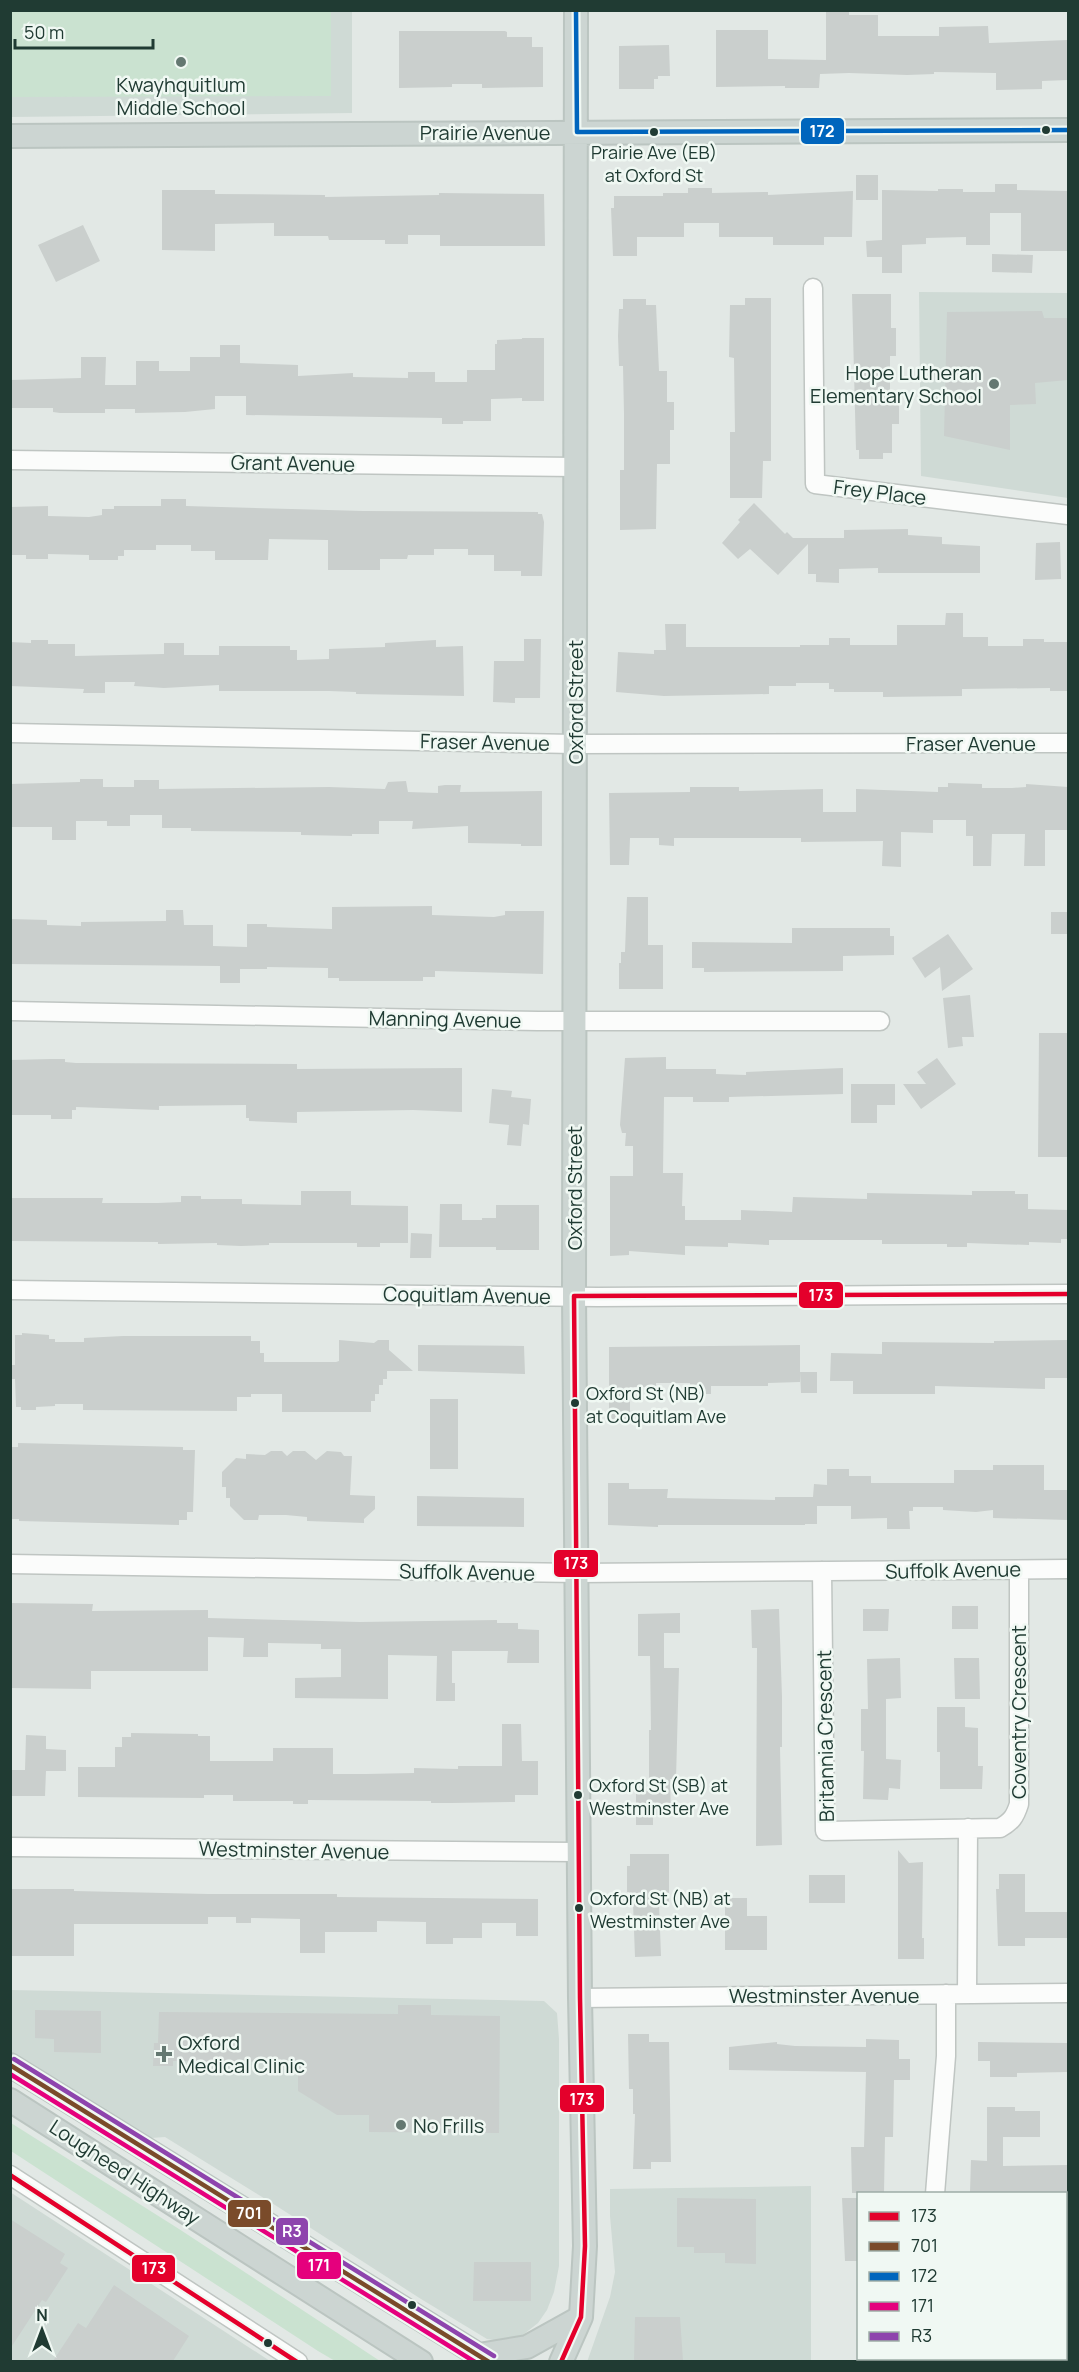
<svg xmlns="http://www.w3.org/2000/svg" width="1079" height="2372" viewBox="0 0 1079 2372" font-family="Manrope,sans-serif">
  <style>
    .built { fill: #cfdad5 }
    .green { fill: #cae2d0 }
    .building { fill: #cacfcd }
    .lines { fill: none; stroke-linecap: round; stroke-linejoin: round }
    .minor-casing { stroke: #bfc5c2; stroke-width: 21 }
    .major-casing { stroke: #bbc5c1; stroke-width: 26 }
    .minor { stroke: #fbfcfb; stroke-width: 18 }
    .major { stroke: #ccd5d2; stroke-width: 22 }
    .bus-1-casing { stroke: #f0f8f3; stroke-width: 9 }
    .bus-2-casing { stroke: #f0f8f3; stroke-width: 9 }
    .bus-3-casing { stroke: #f0f8f3; stroke-width: 9 }
    .bus-4-casing { stroke: #f0f8f3; stroke-width: 9 }
    .bus-5-casing { stroke: #f0f8f3; stroke-width: 9 }
    .bus-1 { stroke: #e4002b; stroke-width: 4.5 }
    .bus-2 { stroke: #7a4b2a; stroke-width: 4.5 }
    .bus-3 { stroke: #0065bd; stroke-width: 4.5 }
    .bus-4 { stroke: #e5007d; stroke-width: 4.5 }
    .bus-5 { stroke: #8e44ad; stroke-width: 4.5 }
    .poi-dot { fill: #647871; stroke: #f0f8f3; stroke-width: 2 }
    .bus-dot { fill: #203b33; stroke: #f0f8f3; stroke-width: 2 }
    .labels { text-anchor: middle; dominant-baseline: central; stroke-width: 5; stroke-linejoin: round; paint-order: stroke }
    .bus-label { font-size: 18px; fill: #203b33; stroke: #f0f8f3; text-anchor: start }
    .poi-label { font-size: 20px; fill: #203b33; stroke: #f0f8f3; text-anchor: start }
    .street-label { font-size: 20px; fill: #203b33; stroke: #f0f8f3 }
    .line-badge { stroke: #f0f8f3; stroke-width: 2 }
    .badge-label { font-size: 16px; text-anchor: middle; font-weight: bold; fill: #fff }
  </style>
  <rect width="100%" height="100%" fill="#e2e8e5"/>
  <path class="built" d="M10,11H352V113L11,117Z
    M919,292L1068,293V498L921,476Z
    M10,1990L544,2001L557,2013L559,2039V2266L554,2292L547,2310L538,2323L519,2338L508,2342L487,2339L421,2299L275,2205L165,2137L151,2138L137,2131L11,2053Z
    M811,2186V2361L587,2362L610,2297L615,2272L610,2216V2189Z
    M10,2192L270,2361H271H11Z"/>
  <path class="green" d="M10,11H331V96L11,97Z
    M11,2123L179,2229L380,2361H335L318,2351L11,2151Z"/>
  <path class="building" d="M826,11H849V15H878V36H939V27L988,26L989,43L1068,40V80L1042,81V89L996,90V73L934,72V74L907,75L849,73L820,74L819,88H785V86L716,87V30H768V59L826,60Z
    M399,31H505L507,32V37H532V47H543V87L482,88V84H452V87L399,88Z
    M669,45L670,76H658V79H654V89H619V46Z
    M856,175H878V200H856Z
    M995,184H1017V190L1068,191V251H1021V213H990V245H966V237L926,238V244L902,245V273H882V257H867L866,241L882,240V190L938,191V189H963V192H995Z
    M688,188H712V193L768,192V195L853,191L852,237H824V245H773V237H719V223H684V237H637V256H613L611,208H614V196H663V193H688Z
    M162,190H215V194L325,195V197L439,195V193L544,194L545,246H440V235H408V244H385V240H329L328,236H274V223L215,224V251L162,250Z
    M83,225L100,261L56,282L38,245Z
    M992,254L1033,255L1032,273L992,272Z
    M852,294H891V328H896V356H890V395H899V424H892V453H883V459H859V450H856Z
    M745,298H771V461H763L762,498H730V432H735L734,358L729,357L730,305H745Z
    M623,299H646V305H656L659,371H667V402H674V430H670V464H657L656,529L620,530V470H624V414L623,366H619L618,336L619,309H623Z
    M1042,311L1044,318H1068V380L1035,383L1036,404L1010,405V450L944,436L947,312Z
    M522,338H544V401H522V398L491,399V421H463V424H442V418L246,415V396H215V409L185,412L135,413V409H105V413H60L53,412V408H10V380L81,378V357H106L105,385H136V361H159V371H190V357H220V345H240V363L298,365V376L353,373V377L408,378V372H435V382H467V370H495V344H497V340L522,339Z
    M161,499H186V506L363,511L538,512V514H542L544,522L542,576H521V571H494V555H468V549H434V555H408L407,559H380V570H328V540L269,539L268,560H215V551H191V545H156V550H124V556H118V560H89V555L48,554V559H26V555H10V507L48,506V516L89,517L102,515V509H114V506H161Z
    M754,503L785,534L787,532L793,538H844V530L908,529V535L942,537V544L980,546V573H878V568L839,569V583L816,582V574H808V544L778,575L750,549L738,559L722,543L740,522L738,520Z
    M1060,542L1061,579L1035,580L1036,543Z
    M946,613H963V637H988V646H1023V639H1044V642H1068V691H1050V688L962,689V696L883,697V692H834V689H829V683H796V686H769V694L664,696L616,692L618,652L654,654V650H666L665,624H686V647H800V645H829V638H850V645H897V625H945Z
    M524,639H541L540,698H515V703L493,702L494,661H524Z
    M31,640H48V644H75V656L164,654V643H184V655H219V646H290V650H297V660L329,659V649L385,647V643L436,640V647L463,646L464,696L356,694V692L329,691H219V685L164,688L134,686L135,682H105V693H83L84,689L10,686V642L31,643Z
    M80,779H103V787H134V780H159V789L329,787L385,789L388,782L406,781L408,792L438,793V786L445,785H461L460,792L542,791V846H521V844L468,843V826L412,829L413,821H379V834H352V836L301,835V832L191,831V828H162V815H130V826H107V821H76V840H52V827H10V784L80,782Z
    M948,783L982,784V788H1012L1026,787V784L1068,787V830H1045V866H1024L1025,834H992L991,866H973V836H966V820H933V833L901,832V867L882,866L883,841L801,842V838H674V846L659,845V838H630L629,865H610L609,793L690,792V787H739V791L823,789V812H856V789L938,792V787H948Z
    M627,897H648V945H663V989H619V963H621V952H625Z
    M432,906V915L494,917L505,915V911H544L543,974L435,971V977H423V981H339V978H328V968L267,967V969H240V983H220V966L10,964V919L47,920V925L81,926V922L166,921V910H183L184,925H213V946L247,947V924H267V927L332,929V907Z
    M1051,912H1068V934H1051Z
    M792,928H890V936H894V955L843,956V971L704,972V968H692V942L792,943Z
    M948,934L973,969L942,991L940,967L925,978L912,958Z
    M970,995L974,1037H962L963,1046L948,1048L943,998Z
    M1039,1033H1068V1157H1038Z
    M666,1057V1069H716V1074L746,1075V1072L843,1068V1094L729,1097V1102H693V1097H664L663,1173H683L682,1206H685V1220H741V1210L792,1212L793,1197L867,1199V1193L972,1195V1191H1015V1194H1028V1209L1068,1210V1239H1061V1243L1029,1242V1245L967,1243V1247H947V1244H882V1240H769V1245L728,1243V1247L685,1246V1255L629,1251V1255L610,1256V1176H633V1146H625L626,1133H622L620,1125L625,1058Z
    M937,1058L956,1084L921,1109L903,1084H926L917,1072Z
    M51,1059H65V1062L76,1063L297,1064V1069L462,1068V1112L413,1110L297,1112V1123L249,1121V1118H246V1105L159,1106V1110L76,1107V1110H72V1119H51V1115H10V1060Z
    M851,1084H895V1105H877V1123H851Z
    M492,1089L512,1091L511,1097L531,1099L529,1125L523,1124L521,1146L507,1145L509,1125L489,1123Z
    M301,1191H351V1205L408,1206V1243H380V1247H357V1243H269V1245L241,1246L217,1245V1243L158,1244V1242L10,1241V1198H103L102,1203H158L181,1202V1196H201V1199H242V1204L301,1205Z
    M440,1204H462V1220H482V1218H496V1205H539V1250H496V1247H439Z
    M411,1233L432,1234L431,1258H410Z
    M22,1333L49,1335V1339H55V1342H84V1338L123,1336H251V1341H260V1353H264V1362H336L339,1361V1340L374,1343L378,1340H389V1350L413,1371H387V1379H383V1385H379V1394H375V1401H371V1412H282V1394H251V1397H237V1411L83,1410V1404H55V1406L36,1407V1410H21V1407H16L15,1379H10V1365H15V1335H22Z
    M1068,1340V1378H1045V1389L935,1386V1394H853V1381H830L831,1353L882,1354V1342L994,1343V1341Z
    M418,1345L524,1346L525,1374L418,1371Z
    M800,1345V1382L768,1383V1386H711V1394H690V1383H656V1387H630V1421L609,1422V1347Z
    M800,1372H817V1393H801Z
    M430,1399H458V1469H430Z
    M18,1443L183,1447V1450H195L193,1512H187V1520H179V1525L19,1521V1519H10V1447H18Z
    M271,1451H282L287,1456L293,1451H305L316,1460L327,1451L341,1452L344,1456H352L350,1495L375,1496V1509L364,1519V1523L307,1521V1517L286,1515H259L258,1520H244L230,1506V1498H226V1487H222V1472L236,1458L246,1459V1454L265,1455Z
    M993,1465H1044V1490H1068V1520L993,1518V1510L976,1512L943,1510V1507H913V1511H909L910,1529H887V1518L851,1519V1506H817V1524H805V1525H658V1527L608,1525V1483H629V1489H668L667,1498L775,1500V1497H813L814,1484L827,1485V1469H849V1476H871V1483H954V1470H993Z
    M417,1496L524,1498V1527L417,1526Z
    M10,1603L93,1604L92,1611L208,1610V1618L360,1622L497,1620V1623H518V1629L539,1630V1663H507L508,1651H452V1683H455V1701H436L437,1656L388,1655V1699L295,1698V1678L341,1677V1649H321V1644L268,1643V1657H243L244,1638L208,1637V1671H91V1689L10,1688Z
    M952,1606H978V1629H952Z
    M779,1609L782,1697V1747H780L782,1845L756,1846L757,1648H752L751,1610Z
    M863,1609H889L888,1631H863Z
    M680,1613V1633H664V1668H679L676,1779H670L671,1815H653V1825H636V1791H649V1730H651L650,1656H638V1614Z
    M900,1658L901,1698L886,1699V1759L901,1760L900,1789L889,1788L888,1800L863,1799L864,1751H861V1709H868L867,1659Z
    M954,1658H979L980,1699H955Z
    M937,1707H965V1727L978,1728V1766H983L982,1789H940V1752H937Z
    M502,1724H521L522,1761H538V1795H515V1802L452,1803H431V1801L308,1800V1804H293V1801H233V1795H204V1798L78,1797V1767H115V1747H122V1737H131V1733L198,1734V1736H210V1761H273V1748H333V1774H366L414,1773V1768L458,1769V1766H502Z
    M26,1735L46,1736V1749L66,1750V1771H46L45,1796H11V1770H25Z
    M898,1850L909,1863L923,1862L922,1938H924V1959H898Z
    M630,1854H669V1903H659L661,1956L635,1957L633,1903H629V1892H627V1866H630Z
    M999,1874H1025V1912H1068V1938H1025V1946H998L996,1889H999Z
    M809,1875H845V1903H809Z
    M10,1889H74V1891L208,1894H337V1897L538,1899V1936H516V1923H482V1938H453V1944H426V1922L377,1921V1932H325V1953H300V1919L251,1918V1923H236V1917H208V1924H74V1956H10Z
    M725,1898H747V1916H767V1950H725Z
    M398,2005H431V2015L500,2016L499,2133L369,2132V2115H337L298,2091V2062L173,2061V2066H153L154,2043H158L159,2012L398,2014Z
    M35,2010L101,2011V2053L54,2052V2039L35,2038Z
    M628,2034H649V2042H669L671,2162H651V2169H633L635,2114H633V2089H629Z
    M866,2039L899,2040V2059H910V2080H894L893,2137H885L884,2193H852L851,2147H864L866,2072L729,2070V2047L777,2042V2044L795,2046L866,2047Z
    M978,2042L1068,2043V2072L1017,2073V2077H990V2061H978Z
    M987,2107H1015V2111H1040V2137H1003V2166L1068,2165V2193L970,2192L971,2160L987,2161Z
    M677,2198L756,2199V2264L725,2263V2253H694V2247H677Z
    M842,2198H858V2261H845Z
    M10,2219L65,2254L60,2263L68,2268L46,2302L42,2300L10,2349Z
    M474,2262H531V2301H473Z
    M114,2285L189,2336L173,2361H53L78,2323L86,2328Z
    M635,2317H680L683,2361H634Z"/>
  <g class="lines">
    <g class="minor-casing">
      <path id="minor" d="M813,288L815,484L1068,515
        M10,460L576,467
        M10,733L574,744L1068,743
        M10,1011L538,1021H880
        M10,1290L598,1297L1068,1294
        M10,1564L578,1573L1068,1569
        M822,1571L825,1831L1000,1828C1011,1822 1015,1817 1019,1804V1570
        M10,1847L578,1852
        M967,1994L968,1828
        M580,1998L1068,1993
        M10,2175L298,2362
        M935,2194L946,2056V1994
        M1066,2235H1068
        M928,2362V2358"/>
    </g>
    <g class="major-casing">
      <path id="major" d="M10,136L1068,130
        M10,2065L490,2362
        M10,2100L421,2362
        M479,2355L527,2347L581,2317
        M561,2362L581,2317L585,2246L580,1998L574,1296L576,10"/>
    </g>
    <use href="#minor" class="minor"/>
    <use href="#major" class="major"/>
    <g class="bus-1-casing">
      <path id="bus-1" d="M574,1296L1068,1294
        M10,2175L297,2362
        M561,2362L581,2317L585,2246L580,1998L574,1296"/>
    </g>
    <g class="bus-2-casing">
      <path id="bus-2" d="M10,2065L489,2362"/>
    </g>
    <g class="bus-3-casing">
      <path id="bus-3" d="M576,10L577,132
        M577,132L1068,130"/>
    </g>
    <g class="bus-4-casing">
      <path id="bus-4" d="M10,2074L475,2362"/>
    </g>
    <g class="bus-5-casing">
      <path id="bus-5" d="M14,2059L494,2356"/>
    </g>
    <use href="#bus-1" class="bus-1"/>
    <use href="#bus-2" class="bus-2"/>
    <use href="#bus-3" class="bus-3"/>
    <use href="#bus-4" class="bus-4"/>
    <use href="#bus-5" class="bus-5"/>
  </g>
  <g class="poi-dot">
    <circle cx="181" cy="62" r="6"/>
    <circle cx="994" cy="384" r="6"/>
    <path d="M161 2045h6v6h6v6h-6v6h-6v-6h-6v-6h6z"/>
    <circle cx="401" cy="2125" r="6"/>
  </g>
  <g class="bus-dot">
    <circle cx="1046" cy="130" r="5"/>
    <circle cx="654" cy="132" r="5"/>
    <circle cx="575" cy="1403" r="5"/>
    <circle cx="578" cy="1795" r="5"/>
    <circle cx="579" cy="1908" r="5"/>
    <circle cx="412" cy="2305" r="5"/>
    <circle cx="268" cy="2343" r="5"/>
  </g>
  <g class="labels">
    <g class="bus-label">
      <text x="654" y="152" text-anchor="middle">Prairie Ave (EB)<tspan x="654" dy="23">at Oxford St</tspan></text>
      <text x="586" y="1393">Oxford St (NB)<tspan x="586" dy="23">at Coquitlam Ave</tspan></text>
      <text x="589" y="1785">Oxford St (SB) at<tspan x="589" dy="23">Westminster Ave</tspan></text>
      <text x="590" y="1898">Oxford St (NB) at<tspan x="590" dy="23">Westminster Ave</tspan></text>
    </g>
    <g class="poi-label">
      <text x="181" y="84" text-anchor="middle">Kwayhquitlum<tspan x="181" dy="23">Middle School</tspan></text>
      <text x="982" y="372" text-anchor="end">Hope Lutheran<tspan x="982" dy="23">Elementary School</tspan></text>
      <text x="178" y="2042">Oxford<tspan x="178" dy="23">Medical Clinic</tspan></text>
      <text x="413" y="2125">No Frills</text>
    </g>
    <g class="street-label">
      <text x="485" y="132">Prairie Avenue</text>
      <text transform="translate(293 463) rotate(1)">Grant Avenue</text>
      <text transform="translate(880 492) rotate(7)">Frey Place</text>
      <text transform="translate(575 702) rotate(-90)">Oxford Street</text>
      <text transform="translate(485 742) rotate(1)">Fraser Avenue</text>
      <text x="971" y="743">Fraser Avenue</text>
      <text transform="translate(445 1019) rotate(1)">Manning Avenue</text>
      <text transform="translate(574 1188) rotate(-90)">Oxford Street</text>
      <text transform="translate(467 1295) rotate(1)">Coquitlam Avenue</text>
      <text transform="translate(953 1570) rotate(-1)">Suffolk Avenue</text>
      <text transform="translate(467 1572) rotate(1)">Suffolk Avenue</text>
      <text transform="translate(1018 1712) rotate(-90)">Coventry Crescent</text>
      <text transform="translate(825 1736) rotate(-91)">Britannia Crescent</text>
      <text transform="translate(294 1850) rotate(1)">Westminster Avenue</text>
      <text x="824" y="1995">Westminster Avenue</text>
      <text transform="translate(125 2172) rotate(33)">Lougheed Highway</text>
    </g>
  </g>
  <g class="line-badge">
    <rect x="800" y="117" width="45" height="28" rx="6" fill="#0065bd"/>
    <rect x="798" y="1281" width="46" height="28" rx="6" fill="#e4002b"/>
    <rect x="553" y="1549" width="46" height="29" rx="6" fill="#e4002b"/>
    <rect x="559" y="2084" width="46" height="29" rx="6" fill="#e4002b"/>
    <rect x="227" y="2199" width="45" height="29" rx="6" fill="#7a4b2a"/>
    <rect x="275" y="2217" width="34" height="29" rx="6" fill="#8e44ad"/>
    <rect x="296" y="2251" width="46" height="29" rx="6" fill="#e5007d"/>
    <rect x="131" y="2254" width="45" height="29" rx="6" fill="#e4002b"/>
  </g>
  <g class="badge-label">
    <text x="822" y="137">172</text>
    <text x="821" y="1301">173</text>
    <text x="576" y="1569">173</text>
    <text x="582" y="2105">173</text>
    <text x="249" y="2219">701</text>
    <text x="292" y="2237">R3</text>
    <text x="319" y="2271">171</text>
    <text x="154" y="2274">173</text>
  </g>
  <rect width="1079" height="2372" fill="none" stroke="#203b33" stroke-width="24"/>
  <rect x="857" y="2192" width="210" height="168" fill="#f0f8f3" stroke="#9daca6" stroke-width="1.5"/>
  <rect x="869" y="2212" width="30" height="9" fill="#e4002b" stroke="#9daca6" stroke-width="1.5"/>
  <text x="911" y="2222" font-size="18" fill="#203b33">173</text>
  <rect x="869" y="2242" width="30" height="9" fill="#7a4b2a" stroke="#9daca6" stroke-width="1.5"/>
  <text x="911" y="2252" font-size="18" fill="#203b33">701</text>
  <rect x="869" y="2272" width="30" height="9" fill="#0065bd" stroke="#9daca6" stroke-width="1.5"/>
  <text x="911" y="2282" font-size="18" fill="#203b33">172</text>
  <rect x="869" y="2302" width="30" height="9" fill="#e5007d" stroke="#9daca6" stroke-width="1.5"/>
  <text x="911" y="2312" font-size="18" fill="#203b33">171</text>
  <rect x="869" y="2332" width="30" height="9" fill="#8e44ad" stroke="#9daca6" stroke-width="1.5"/>
  <text x="911" y="2342" font-size="18" fill="#203b33">R3</text>
  <g transform="translate(42 2330)" stroke="#f0f8f3" stroke-width="4.5" paint-order="stroke">
  <path d="M0-4.5L10 22L0 15L-10 22Z" fill="#203b33"/>
  <text y="-9" font-size="16" font-weight="bold" text-anchor="middle" fill="#203b33">N</text>
  </g>
  <path d="M15 39v9h138v-9" fill="none" stroke="#203b33" stroke-width="3"/>
  <text x="24" y="39" font-size="18" fill="#203b33" stroke="#f0f8f3" stroke-width="4.5" paint-order="stroke">50 m</text>
</svg>
